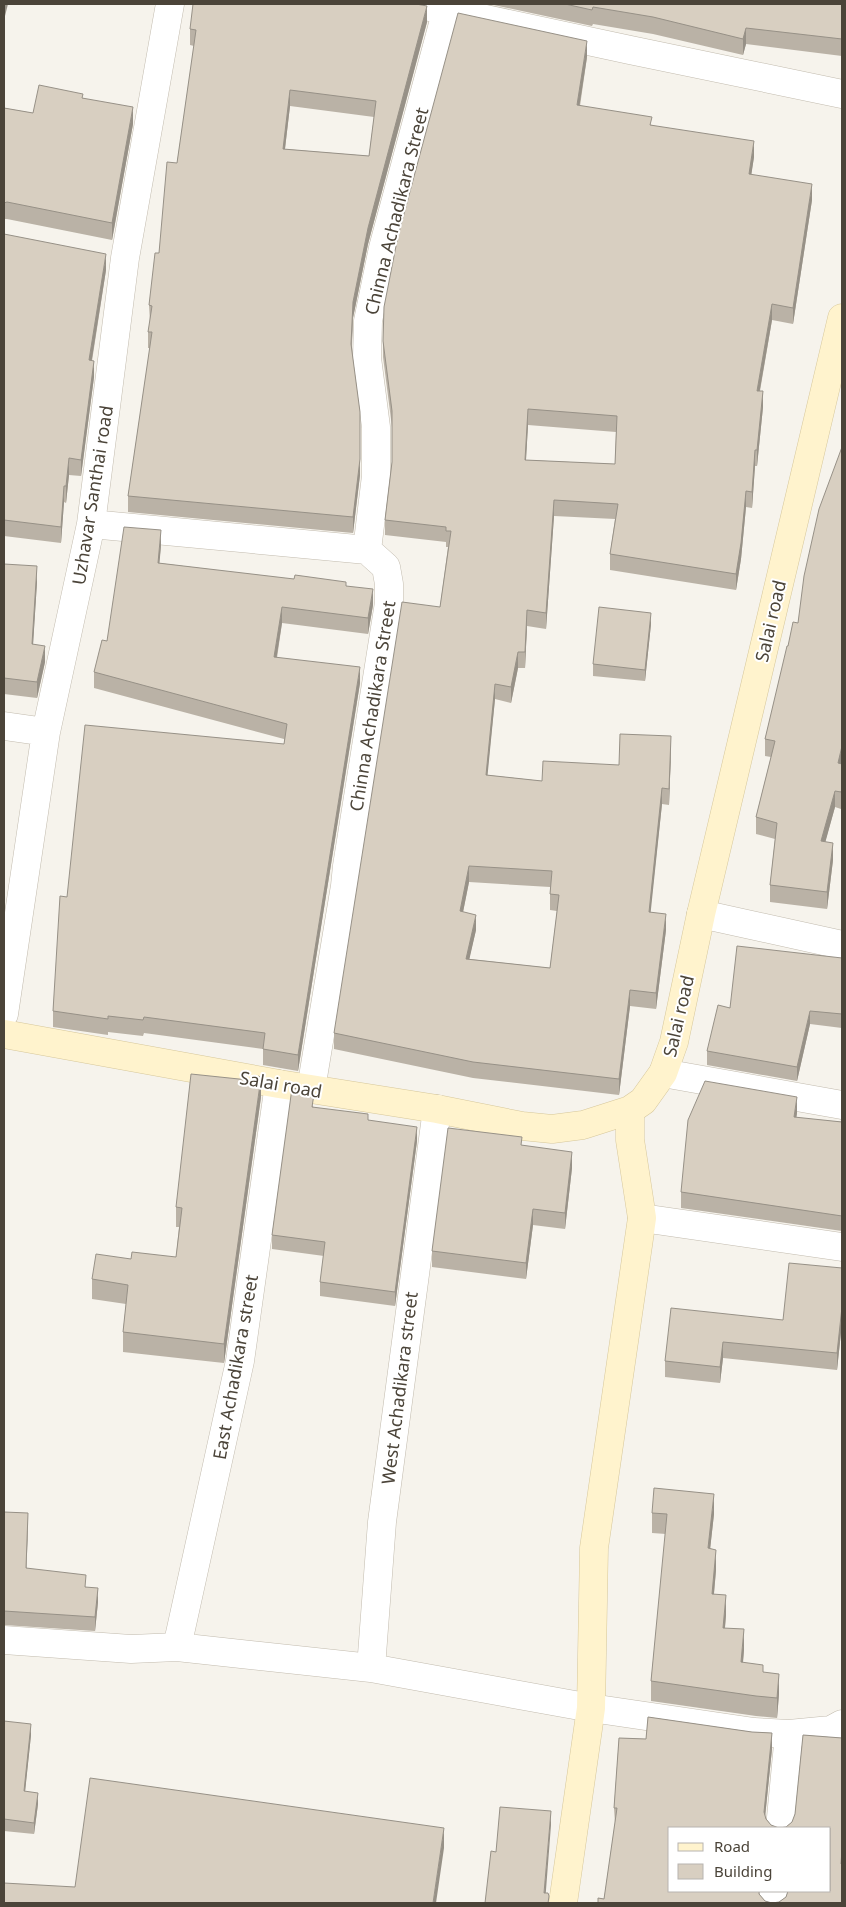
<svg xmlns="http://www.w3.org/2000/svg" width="846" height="1907" viewBox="0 0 846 1907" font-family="'Noto Sans',sans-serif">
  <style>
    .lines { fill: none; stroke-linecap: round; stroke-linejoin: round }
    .street-casing { stroke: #c2bbae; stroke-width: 29 }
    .secondary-casing { stroke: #d6c79b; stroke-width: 29 }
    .street { stroke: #fff; stroke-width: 28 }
    .secondary { stroke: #fff3cd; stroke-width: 28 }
    .wall { fill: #bab2a6; fill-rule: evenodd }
    .shaded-wall { fill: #979187 }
    .building { fill: #d8cfc1; stroke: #979187; fill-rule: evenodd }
    .labels { text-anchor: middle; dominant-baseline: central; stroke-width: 4; stroke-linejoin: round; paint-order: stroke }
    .street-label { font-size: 18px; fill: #4b4439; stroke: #fff }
  </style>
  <rect width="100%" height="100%" fill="#f6f3ec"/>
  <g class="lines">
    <g class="street-casing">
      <path id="street" d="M416,4L630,50L842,94
        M91,524L367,550
        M4,726L46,732
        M701,914L842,945
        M4,1014L46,732L91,524L125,258L170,4
        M663,1073L842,1105
        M311,1089L345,886L347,866L389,603V584L386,567L367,550L376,476V427L367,358L368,321L383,248L447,9
        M642,1218L842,1247
        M4,1640L131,1649L177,1647L371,1668L591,1708L754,1732L789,1734L831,1730L842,1724
        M177,1647L240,1361L279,1084
        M371,1668L382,1522L437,1109
        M780,1828L789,1734
        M773,1903L774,1891"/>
    </g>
    <g class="secondary-casing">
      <path id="secondary" d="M4,1034L279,1084L437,1109L522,1126L552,1129L583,1125L630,1110L643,1101L663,1073L674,1042L701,914L842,318
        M563,1903L591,1708L594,1548L642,1218L630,1140V1110"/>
    </g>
    <use href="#street" class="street"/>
    <use href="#secondary" class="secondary"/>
  </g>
  <path class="wall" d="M489,4H842V56L746,44L743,55L653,34L593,24L592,26Z
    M427,22L368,244L353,318L352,346L360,475L353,533L128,512V496L150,348H148V332L150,322L149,305L159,253L177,163L194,46L190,45V29ZM290,106L374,117L369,156L285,149Z
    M587,57L580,106L652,125L754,157L751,175L812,200L793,324L772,320L760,391L763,407L757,466H755L752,508L746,507L741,559L736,590L610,570V554L615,519L554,516L546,629L527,626L525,668H518L511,703L495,699L487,775L542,781L619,765L671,752L669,805L662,804L650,912L666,930L656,1009L630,1006L619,1095L473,1078L334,1049V1033L440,607L448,547H446V542L385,535V520L392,462V427L383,357V341ZM528,425L616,432L615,464L526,460ZM469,882L550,887V910L557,911L550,968L469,959L476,930L463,912Z
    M83,98L133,124L112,240L7,219H4V108L33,113Z
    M4,234L106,270L92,361L94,377L81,476L69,475L66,503L64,502L61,543L4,536Z
    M842,447V762L841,809L835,807L825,842L833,860L827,909L770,902V885L775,839L756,834V817L771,757L765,756V739L788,646L798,623Z
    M161,546L159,563L346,586L373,605L368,634L282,623L277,658L360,683L298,1071L263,1065V1049L144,1033L143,1036L108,1032V1035L53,1027V1011L67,897L284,744V739L94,688V672L107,641Z
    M4,564L37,582L33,644L45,662L37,698L4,694Z
    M651,624L645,681L593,676V664Z
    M842,958V1028L810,1024L797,1081L707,1065V1051L730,1008Z
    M305,1093L314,1108L368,1120L417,1141L395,1306L320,1296V1282L324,1256L272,1249V1235Z
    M261,1097L224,1363L123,1352V1332L126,1304L92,1299V1279L131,1259L176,1257L179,1227H176V1207Z
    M797,1113L796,1118L842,1122V1231L681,1208V1192Z
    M522,1145L572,1168L565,1229L533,1225L526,1279L432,1267V1251Z
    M842,1268V1323L837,1370L723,1358L720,1383L665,1377V1361L783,1320Z
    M4,1512L28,1526L26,1568L86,1587L98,1602L95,1631L4,1625Z
    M652,1513L714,1514L710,1549L716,1570L714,1594L726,1615L725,1628L744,1650L743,1663L763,1672L779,1694L777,1718L756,1716L651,1701V1681L666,1534L652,1533Z
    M648,1717L752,1732L772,1733V1749L765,1817L771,1825L779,1828L786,1827L792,1822L795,1814L803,1735L842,1738V1903H598V1898L604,1899L615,1823L614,1808L619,1738L646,1739ZM670,1828H830V1891H788L786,1897L779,1902L772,1903L765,1901L759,1894V1891H670Z
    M4,1721L31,1735L25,1791L38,1804L34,1834L4,1831Z"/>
  <path class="shaded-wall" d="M4,4H8L4,20Z
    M427,6V22L368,244L353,318L351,360L353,302L368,228Z
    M746,28V44L743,55V39Z
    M587,41V57L577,121V105Z
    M290,90V106L283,165V149Z
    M133,107V124L112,240V223Z
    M754,141V157L749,190V174Z
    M812,184V200L793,324V308Z
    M106,254V270L89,377V360Z
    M772,304V320L757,406V391Z
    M94,361V377L81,476V460Z
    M763,391V407L757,466V450Z
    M528,409V425L525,476V460Z
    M755,450V466L752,508V492Z
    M69,458V475L66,503V486Z
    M360,459V475L353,533V517Z
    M64,486V502L61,543V527Z
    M746,491V507L741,559L736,590V574Z
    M554,500V516L546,629V613Z
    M161,530V546L158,579V563Z
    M37,566V582L32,661V644Z
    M373,589V605L368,634V618Z
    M282,607V623L274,673V657Z
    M527,610V626L525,668V652Z
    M651,613V624L645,681V670Z
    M45,646V662L37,698V682Z
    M518,652V668L511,703V687Z
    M360,667V683L298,1071V1055Z
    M495,684V699L486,791V775Z
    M671,736V752L669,805V789Z
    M842,746V762L838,780V763Z
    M662,788V804L649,928V912Z
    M842,789V806L841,809V792Z
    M835,791V807L821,858V841Z
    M833,843V860L827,909V892Z
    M469,866V882L460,927V911Z
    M666,914V930L656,1009V993Z
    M476,915V930L466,974V959Z
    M630,990V1006L619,1095V1079Z
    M810,1011V1024L797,1081V1067Z
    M261,1077V1097L224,1363V1344Z
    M797,1097V1113L794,1133V1117Z
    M417,1127V1141L395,1306V1292Z
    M572,1152V1168L565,1229V1213Z
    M533,1209V1225L526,1279V1263Z
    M842,1307V1323L837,1370V1353Z
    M723,1342V1358L720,1383V1367Z
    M714,1494V1514L708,1568V1548Z
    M28,1513V1526L26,1581V1568Z
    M716,1550V1570L712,1614V1594Z
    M98,1588V1602L95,1631V1617Z
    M726,1595V1615L723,1648V1628Z
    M744,1629V1650L741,1682V1662Z
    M779,1674V1694L777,1718V1698Z
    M31,1724V1735L24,1802V1791Z
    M772,1733V1749L764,1827V1812Z
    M38,1793V1804L34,1834V1823Z
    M551,1811V1825L545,1903L544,1893Z
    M444,1828V1848L436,1903H433Z"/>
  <path class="building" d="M193,4H416L427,6L368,228L353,302L351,344L360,412V459L353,517L128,496L152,332H148L152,306L149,305L155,253H159L167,162L177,163L196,30L190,29ZM290,90L376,101L369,156L283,149Z
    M565,4H842V39L746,28L743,39L653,17L593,7L592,10Z
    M458,13L587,41L577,105L652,117L650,125L754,141L749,174L812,184L793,308L772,304L757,391H763L757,450H755L752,492L746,491L741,543L736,574L610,554L618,504L554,500L546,613L527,610L525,652H518L511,687L495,684L486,775L542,781L543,761L619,765L620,734L671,736L669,789L662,788L649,912L666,914L656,993L630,990L619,1079L473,1062L334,1033L402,602L440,607L451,531H446V527L385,520L392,462V411L383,341L384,307L398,236ZM528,409L617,416L615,464L525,460ZM469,866L552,871L550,894L559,895L550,968L466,959L476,915L460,911Z
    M39,85L83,94L82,98L133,107L112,223L7,202L4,203V108L33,113Z
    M4,234L106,254L89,360L94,361L81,460L69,458L66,486H64L61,527L4,520Z
    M842,447V746L838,763L842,764V789L841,792L835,791L821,841L833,843L827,892L770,885L777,823L756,817L775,741L765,739L787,646H788L793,622L798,623L804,576L819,509Z
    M124,527L161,530L158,563L294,579L295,575L346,582V586L373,589L368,618L282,607L274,657L360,667L298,1055L263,1049L265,1033L144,1017L143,1020L108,1016V1019L53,1011L60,896L67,897L85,725L284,744L287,724L94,672L102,640L107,641Z
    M4,564L37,566L32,644L45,646L37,682L4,678Z
    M599,607L651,613L645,670L593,664Z
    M737,946L842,958V1014L810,1011L797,1067L707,1051L718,1005L730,1008Z
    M191,1074L258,1081V1076L261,1077L224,1344L123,1332L128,1285L92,1279L96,1254L131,1259L132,1252L176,1257L182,1208L176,1207Z
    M705,1081L797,1097L794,1117L842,1122V1216L681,1192L688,1120Z
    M292,1088L305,1090L304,1093L314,1094L312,1107L368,1114V1120L417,1127L395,1292L320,1282L325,1242L272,1235Z
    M448,1128L522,1137L521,1145L572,1152L565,1213L533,1209L526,1263L432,1251Z
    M789,1263L842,1268V1307L837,1353L723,1342L720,1367L665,1361L671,1308L783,1320Z
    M654,1488L714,1494L708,1548L716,1550L712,1594L726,1595L723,1628L744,1629L741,1662L763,1665V1672L779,1674L777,1698L756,1696L651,1681L667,1514L652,1513Z
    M4,1512L28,1513L26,1568L86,1575L85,1587L98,1588L95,1617L4,1611Z
    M648,1717L752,1732L772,1733L764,1812L766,1819L771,1825L779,1828L786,1827L792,1822L795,1814L803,1735L842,1738V1850L841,1864H842V1903H598V1898L604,1899L617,1808H614L619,1738L646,1739ZM670,1828H830V1891H788L786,1897L779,1902L772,1903L765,1901L759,1894V1891H670Z
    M4,1721L31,1724L24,1791L38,1793L34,1823L4,1819Z
    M90,1778L444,1828L433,1903H4V1883L75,1887Z
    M500,1807L551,1811L544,1893H548L549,1896L548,1903H485L491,1851L496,1852Z"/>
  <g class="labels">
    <g class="street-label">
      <text transform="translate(396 211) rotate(-76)">Chinna Achadikara Street</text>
      <text transform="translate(92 495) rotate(-81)">Uzhavar Santhai road</text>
      <text transform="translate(770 621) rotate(-77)">Salai road</text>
      <text transform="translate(372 706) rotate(-81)">Chinna Achadikara Street</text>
      <text transform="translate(678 1016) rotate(-77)">Salai road</text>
      <text transform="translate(281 1084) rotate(10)">Salai road</text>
      <text transform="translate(235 1367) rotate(-80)">East Achadikara street</text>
      <text transform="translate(399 1388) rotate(-83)">West Achadikara street</text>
    </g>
  </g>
  <rect width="846" height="1907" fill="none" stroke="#4b4439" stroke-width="10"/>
  <rect x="668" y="1827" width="162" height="65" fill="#ffffff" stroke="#b7b4b0"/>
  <rect x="678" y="1843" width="25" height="8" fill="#fff3cd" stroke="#b7b4b0"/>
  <text x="714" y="1852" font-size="15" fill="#4b4439">Road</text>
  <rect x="678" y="1864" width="25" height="15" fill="#d8cfc1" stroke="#b7b4b0"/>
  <text x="714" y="1877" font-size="15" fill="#4b4439">Building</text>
</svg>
